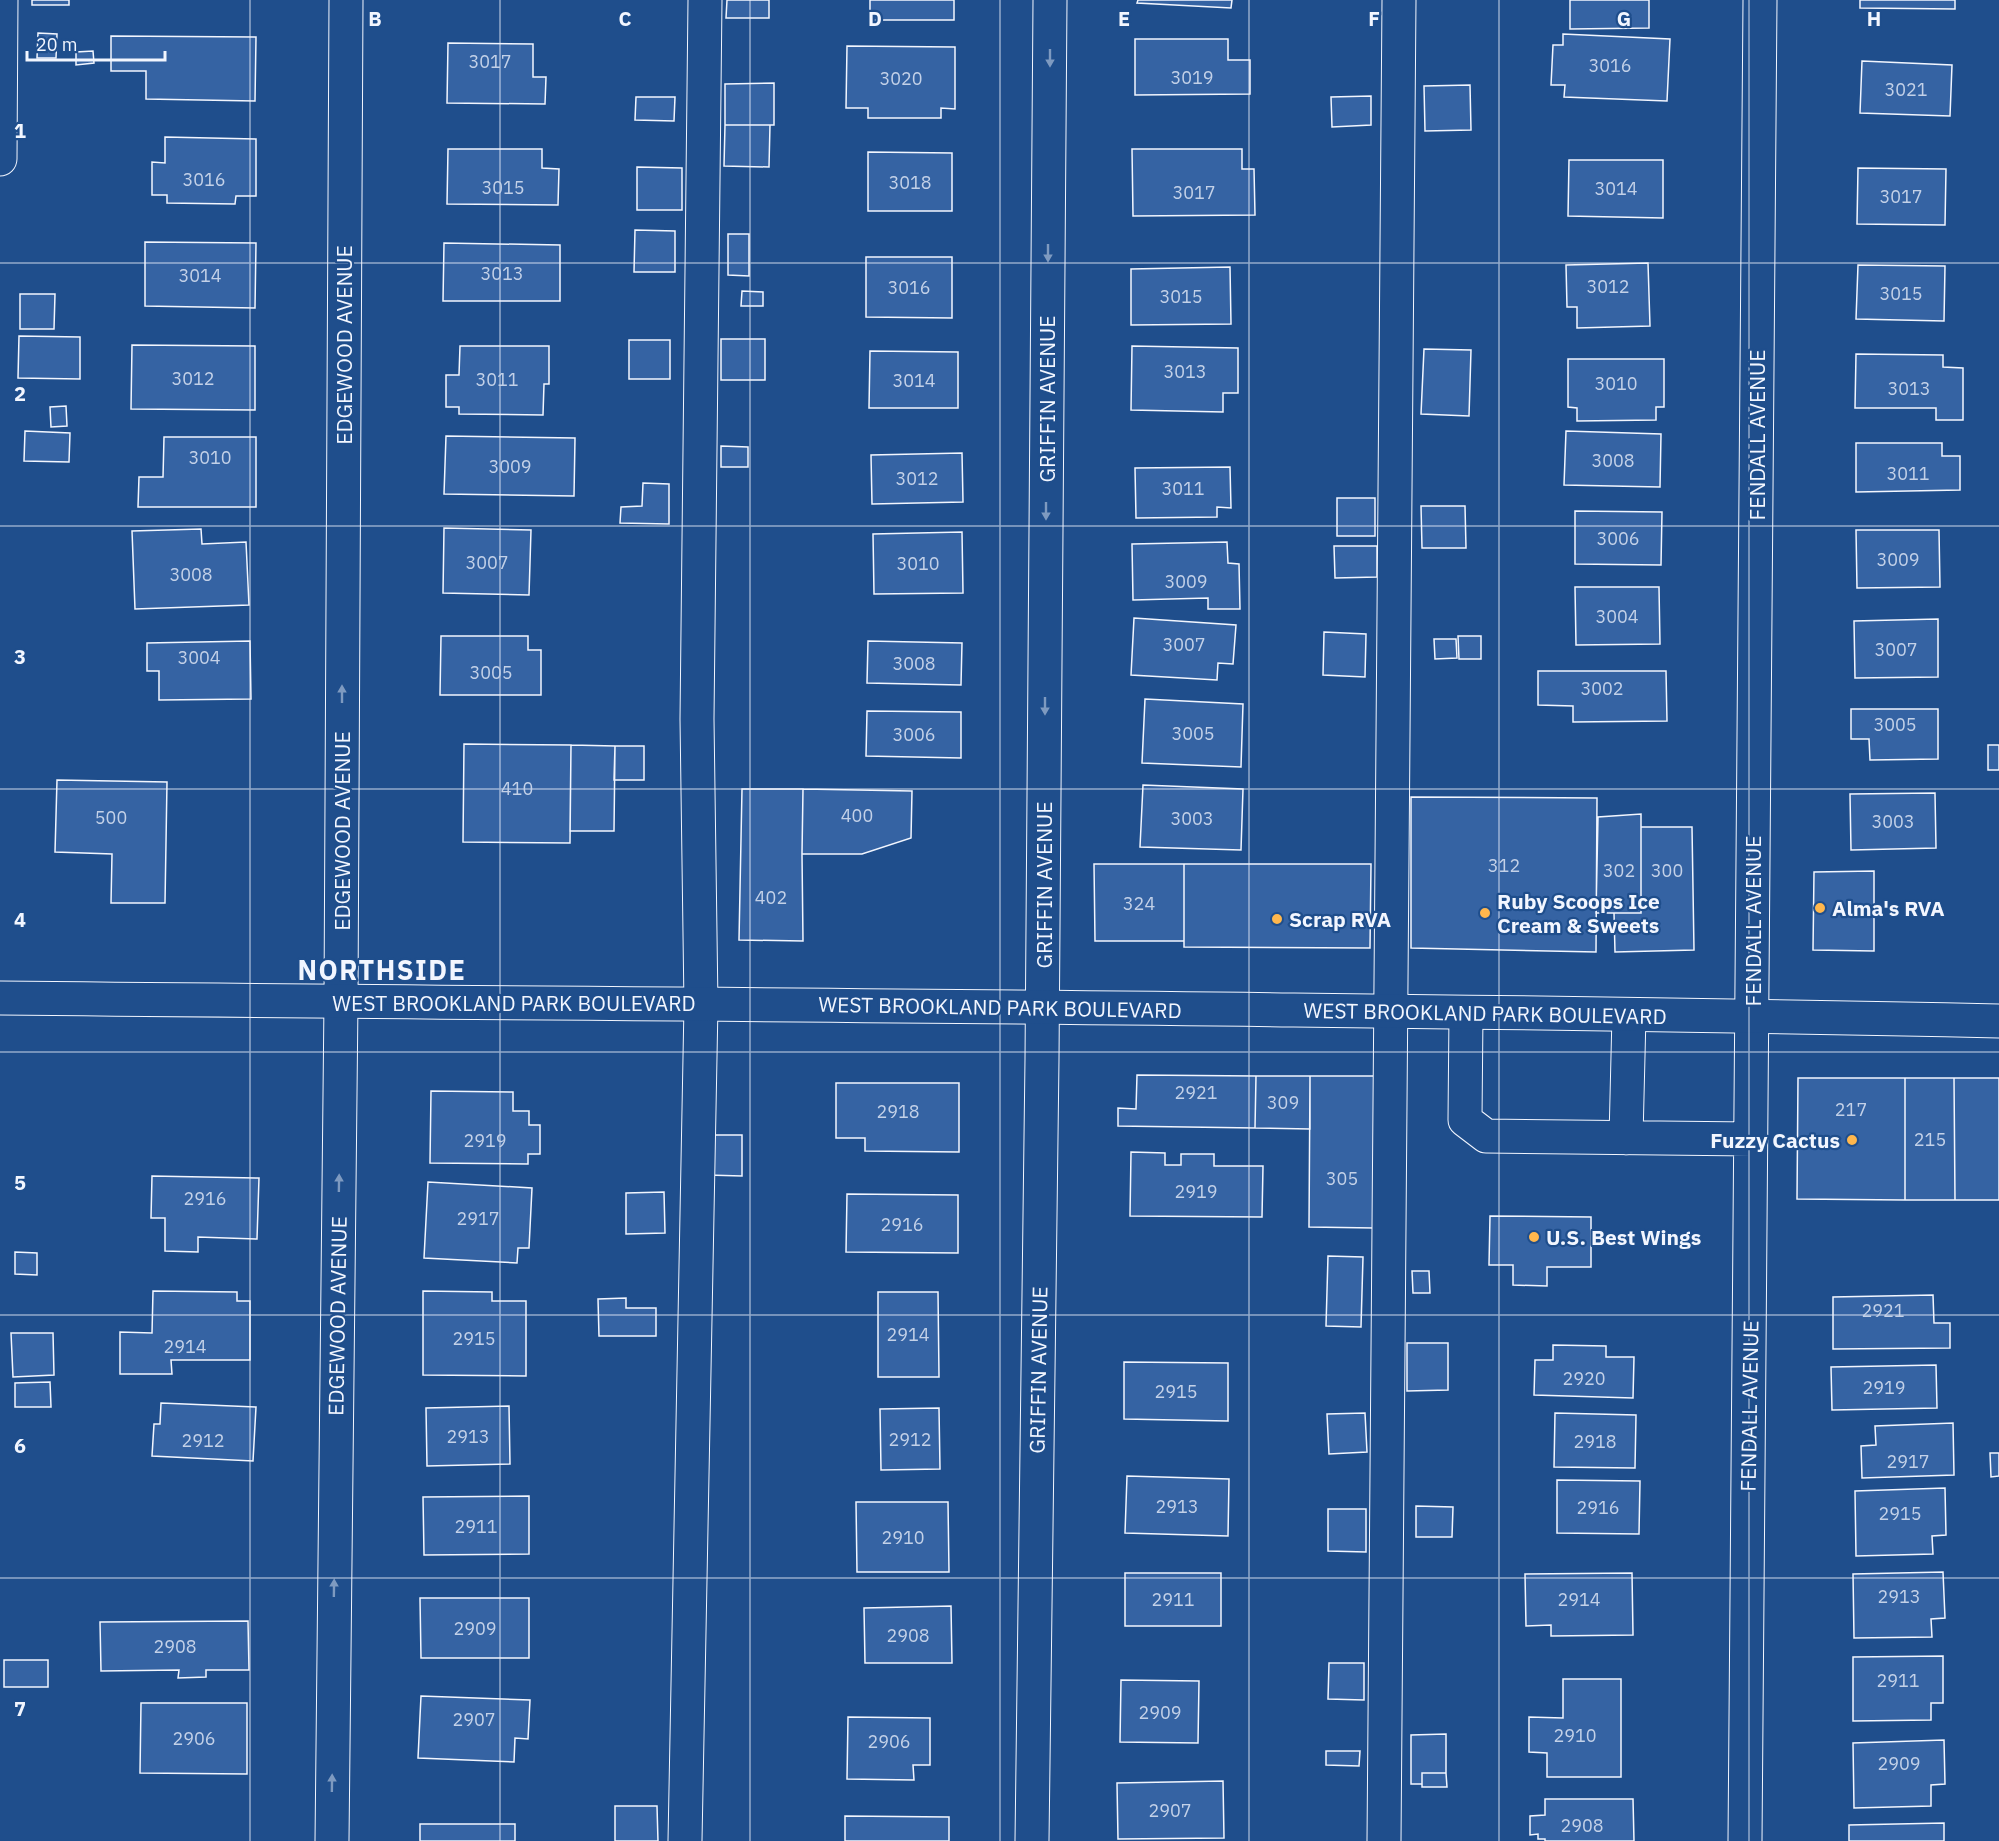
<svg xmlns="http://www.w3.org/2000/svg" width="1999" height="1841" viewBox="0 0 1999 1841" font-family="'IBM Plex Sans',sans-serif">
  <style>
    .building { fill: #3563a3; stroke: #f2f6ff; stroke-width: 1.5 }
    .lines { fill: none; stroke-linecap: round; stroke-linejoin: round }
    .minor-casing { stroke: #f2f6ff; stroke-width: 35 }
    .major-casing { stroke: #f2f6ff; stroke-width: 35 }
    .minor { stroke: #1f4e8c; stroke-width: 33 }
    .major { stroke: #1f4e8c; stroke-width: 33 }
    .oneway { fill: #7e9ac0 }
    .grid { fill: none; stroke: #f2f6ff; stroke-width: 1.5; stroke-opacity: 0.55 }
    .poi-dot { fill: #ffb74d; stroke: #1f4e8c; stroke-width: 2 }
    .labels { text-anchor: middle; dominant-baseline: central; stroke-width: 4.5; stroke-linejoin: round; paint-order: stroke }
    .number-label { font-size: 18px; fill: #c3d1e8 }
    .street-label { font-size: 21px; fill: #f2f6ff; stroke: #1f4e8c }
    .poi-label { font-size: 21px; font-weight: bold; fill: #f2f6ff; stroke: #1f4e8c; text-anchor: start }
    .district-label { font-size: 27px; font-weight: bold; letter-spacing: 1.5px; fill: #f2f6ff; stroke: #1f4e8c }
    .grid-label { font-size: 20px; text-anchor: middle; font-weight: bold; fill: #f2f6ff; stroke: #1f4e8c; stroke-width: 4.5; stroke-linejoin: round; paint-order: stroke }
  </style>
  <rect width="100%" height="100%" fill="#1f4e8c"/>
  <path class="building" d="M32,0H69V5H32Z
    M727,0H769V18H726Z
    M870,0H954V20H870Z
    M1138,0H1232L1231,8L1137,3Z
    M1570,0H1649V28L1570,29Z
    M1860,0H1955V9L1860,8Z
    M38,33L57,34L56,58H37Z
    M1563,34L1670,39L1667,101L1564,97L1565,85H1551L1553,45H1563Z
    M111,36L256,37L255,101L146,99V71H111Z
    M1135,39H1228V60H1250V94L1135,95Z
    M448,43L533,44V77H546L545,104L447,103Z
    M847,46L955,47V109L941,108V118H868V108H846Z
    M93,51L94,63L76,65V52Z
    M1862,61L1952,65L1950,116L1860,113Z
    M774,83V125H725V84Z
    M1470,85L1471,130L1425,131L1424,86Z
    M1371,96V125L1332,127L1331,97Z
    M636,97H675L674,121L635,120Z
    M725,125H770L769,167L724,166Z
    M165,137L256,139V196H236L235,204L167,203V195H152V162L165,163Z
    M448,149H542V168L559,169L558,205L447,204Z
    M1132,149H1242V169H1254L1255,215L1133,216Z
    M868,152L952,153V211H868Z
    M1569,160H1663V218L1568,216Z
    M637,167L682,168V210H637Z
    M1858,168L1946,169L1945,225L1857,224Z
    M635,230L675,231V272H634Z
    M728,234H749V276L728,275Z
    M145,242L256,243L255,308L145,306Z
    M444,243L560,245V301H443Z
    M866,257H952V318L866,317Z
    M1648,263L1650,326L1577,328V307H1567L1566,265Z
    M1858,265L1945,266L1944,321L1856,319Z
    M1230,267L1231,324L1131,325V269Z
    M742,291L763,292V306H741Z
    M20,294H55L54,329H20Z
    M19,336L80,337V379L18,378Z
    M721,339H765V380H721Z
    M629,340H670V379H629Z
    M132,345L255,346V410L131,409Z
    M460,346H549V384H544L543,415L459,414V407H446V375H459Z
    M1132,346L1238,348V393H1223V412L1131,410Z
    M1424,349L1471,350L1469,416L1421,414Z
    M870,351L958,352V408H869Z
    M1856,354L1943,355V367L1963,368V420H1936V408H1855Z
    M1568,359H1664V407H1656V420L1577,421V408L1568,407Z
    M66,406L67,426L51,427L50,407Z
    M25,431L70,433L69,462L24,461Z
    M1566,431L1661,434L1660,487L1564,485Z
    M446,436L575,438L574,496L444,494Z
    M164,437H256V507H138L139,477H163Z
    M1856,443H1942V456H1960V490L1856,492Z
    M721,446L748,447V467H721Z
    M962,453L963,502L872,504L871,455Z
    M1230,467L1231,508L1217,507V517L1136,518L1135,468Z
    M643,483L669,484V524L620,523L621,507L642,506Z
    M1337,498H1375V536H1337Z
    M1421,506H1465L1466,548H1422Z
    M1575,511L1662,512L1661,565L1575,564Z
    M444,528L531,530L529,595L443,593Z
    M201,529L202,544L246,542L249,605L135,609L132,531Z
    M1856,530H1939L1940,587L1857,588Z
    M962,532L963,593L874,594L873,534Z
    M1227,542L1228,563L1239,564L1240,609H1208V598L1133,600L1132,544Z
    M1334,546H1377V577L1335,578Z
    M1575,587H1659L1660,644L1576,645Z
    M1134,618L1236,625L1233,664L1218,663L1217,680L1131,675Z
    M1938,619V677L1855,678L1854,621Z
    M1324,632L1366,634L1365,677L1323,675Z
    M441,636H528V650H541V695H440Z
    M1458,636H1481V659H1459Z
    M1434,639H1456L1457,658L1435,659Z
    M250,641L251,699L159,700V671H147V643Z
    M868,641L962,643L961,685L867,683Z
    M1538,671H1666L1667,721L1573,722V706L1538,705Z
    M1145,699L1243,704L1241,767L1142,763Z
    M1851,709H1938V759L1870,760L1869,739H1851Z
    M867,711L961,712V758L866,756Z
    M464,744L571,745L570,843L463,842Z
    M571,745L615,746L614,831H570Z
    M1988,745H1999V770H1988Z
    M615,746H644V780H614Z
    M57,780L167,782L165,903H111L112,854L55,852Z
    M1143,785L1243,789L1241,850L1140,847Z
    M742,789H803L802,854L803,941L739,940Z
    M803,789L912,791L911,838L862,854H802Z
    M1935,793L1936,848L1851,850L1850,794Z
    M1411,797L1597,798L1596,952L1411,948Z
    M1641,814V913H1596L1598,817Z
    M1641,827H1692L1694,950L1615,952L1614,913H1641Z
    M1094,864H1184V941H1095Z
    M1184,864H1371L1370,948L1184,947Z
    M1874,871V951L1813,950L1814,872Z
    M1137,1075L1256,1076L1255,1128L1118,1126V1108L1136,1109Z
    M1256,1076H1310V1129L1255,1128Z
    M1310,1076H1375L1374,1228L1309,1227Z
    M1798,1078H1905V1200L1797,1199Z
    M1905,1078H1954L1955,1200H1905Z
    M1954,1078H1999V1200H1955Z
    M836,1083H959V1152L865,1151V1138H836Z
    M431,1091L513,1092V1111H529V1125H540V1154H528V1164L430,1163Z
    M707,1135H742V1176L707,1175Z
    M1131,1152L1165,1153V1165H1181V1154H1214V1166H1263L1262,1217L1130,1216Z
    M152,1176L259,1178L257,1239L198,1237V1252L165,1251V1218H151Z
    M428,1182L532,1188L529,1248H518L517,1263L424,1258Z
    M664,1192L665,1233L626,1234V1193Z
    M847,1194L958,1195V1253L846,1252Z
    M1490,1216L1591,1217V1267H1547V1286L1513,1285V1265H1489Z
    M15,1252L37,1253V1275L15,1274Z
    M1328,1256L1363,1257L1361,1327L1326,1326Z
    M1412,1271H1429L1430,1293H1413Z
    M153,1291L237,1292V1301H250V1360H171L172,1374H120V1332L152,1333Z
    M423,1291L492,1292V1301H526V1376L423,1375Z
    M878,1292H938L939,1377H878Z
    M1933,1295L1934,1323H1950V1348L1833,1349V1297Z
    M626,1298V1308H656V1336H599L598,1299Z
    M11,1333H53L54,1375L13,1377Z
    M1407,1343H1448V1390L1407,1391Z
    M1553,1345L1606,1346V1357H1634L1633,1398L1534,1395L1535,1360H1553Z
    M1124,1362L1228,1363V1421L1124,1419Z
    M1936,1365L1937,1408L1832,1410L1831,1367Z
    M50,1382L51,1407H15V1383Z
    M161,1403L256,1407L253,1461L152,1456L154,1424H160Z
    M509,1406L510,1464L427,1466L426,1408Z
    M939,1408L940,1469L881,1470L880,1409Z
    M1365,1413L1367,1452L1329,1454L1327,1414Z
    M1555,1413L1636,1415L1635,1468L1554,1467Z
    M1953,1423L1954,1475L1862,1478L1861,1446L1876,1445L1875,1426Z
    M1990,1453H1999V1476L1991,1477Z
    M1127,1476L1229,1479L1228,1536L1125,1533Z
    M1557,1480L1640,1481L1639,1534L1557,1533Z
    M1945,1488L1946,1535L1932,1536L1933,1554L1856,1556L1855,1491Z
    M529,1496V1554L424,1555L423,1497Z
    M856,1502H948L949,1572H857Z
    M1416,1506L1453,1507L1452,1537H1416Z
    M1328,1509H1366V1552L1328,1551Z
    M1943,1572L1945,1618L1931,1619L1932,1637L1854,1638L1853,1574Z
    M1125,1573H1221V1626H1125Z
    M1632,1573L1633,1635L1551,1636V1625L1526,1626L1525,1574Z
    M420,1598H529V1658H421Z
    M951,1606L952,1663H865L864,1608Z
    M248,1621L249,1670H206V1677L178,1678L179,1670L101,1671L100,1622Z
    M1943,1656V1703H1931V1720L1853,1721V1657Z
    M4,1660H48V1687H4Z
    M1329,1663H1364V1700L1328,1699Z
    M1563,1679H1621V1777H1547V1753L1529,1752V1717L1563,1718Z
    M1121,1680L1199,1681L1198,1743L1120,1742Z
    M421,1696L530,1700L528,1739L515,1738L514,1762L418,1758Z
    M141,1703H247V1774L140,1773Z
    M848,1717L930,1718V1765H913L914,1780L847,1779Z
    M1446,1734V1773H1422V1784H1411V1735Z
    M1944,1740L1945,1784L1931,1785V1806L1854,1808L1853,1743Z
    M1326,1751H1360L1359,1766L1326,1765Z
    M1422,1773H1446L1447,1787H1422Z
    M1223,1781L1224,1838L1118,1839L1117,1783Z
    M1545,1799H1633L1634,1841H1545V1839H1538V1834L1530,1835V1816L1545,1815Z
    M615,1806H657L658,1841H615Z
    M845,1816L949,1817V1841H845Z
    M1944,1823V1841H1849V1825Z
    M420,1824H515V1841H420Z"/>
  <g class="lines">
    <g class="minor-casing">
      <path id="minor" d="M0,159L1,0
        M1466,1013L1465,1120L1486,1136L1751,1139
        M1626,1138L1629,1015
        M332,1841L341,1001L346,0
        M685,1841L701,1005L697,719L705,0
        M1032,1841L1042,1059L1050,0
        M1384,1841L1399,0
        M1745,1841L1760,0"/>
    </g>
    <g class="major-casing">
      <path id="major" d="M0,998C666,1005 1333,1007 1999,1021"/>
    </g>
    <use href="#minor" class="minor"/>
    <use href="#major" class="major"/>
  </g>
  <defs><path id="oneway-solid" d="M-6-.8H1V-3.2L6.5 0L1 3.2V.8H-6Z" transform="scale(1.5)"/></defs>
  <g class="oneway">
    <use href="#oneway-solid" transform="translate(1050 58) rotate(90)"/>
    <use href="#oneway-solid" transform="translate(1048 253) rotate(90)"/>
    <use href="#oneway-solid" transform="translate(1046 511) rotate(90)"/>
    <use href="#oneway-solid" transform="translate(342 694) rotate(-90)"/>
    <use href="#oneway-solid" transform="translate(1045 706) rotate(90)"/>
    <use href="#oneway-solid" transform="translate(339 1183) rotate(-89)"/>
    <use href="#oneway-solid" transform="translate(334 1588) rotate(-89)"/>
    <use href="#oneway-solid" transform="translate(332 1783) rotate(-89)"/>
  </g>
  <path class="grid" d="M250,0V1841M500,0V1841M750,0V1841M1000,0V1841M1249,0V1841M1499,0V1841M1749,0V1841M0,263H1999M0,526H1999M0,789H1999M0,1052H1999M0,1315H1999M0,1578H1999"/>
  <g class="poi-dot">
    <circle cx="1820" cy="908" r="6"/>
    <circle cx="1485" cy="913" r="6"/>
    <circle cx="1277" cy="919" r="6"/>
    <circle cx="1852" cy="1140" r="6"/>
    <circle cx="1534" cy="1237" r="6"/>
  </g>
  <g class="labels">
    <g class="number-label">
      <text x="490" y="61">3017</text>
      <text x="1610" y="65">3016</text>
      <text x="1192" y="77">3019</text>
      <text x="901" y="78">3020</text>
      <text x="1906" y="89">3021</text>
      <text x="204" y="179">3016</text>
      <text x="910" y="182">3018</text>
      <text x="503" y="187">3015</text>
      <text x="1616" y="188">3014</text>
      <text x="1194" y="192">3017</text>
      <text x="1901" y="196">3017</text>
      <text x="502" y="273">3013</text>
      <text x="200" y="275">3014</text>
      <text x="1608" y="286">3012</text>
      <text x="909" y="287">3016</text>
      <text x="1901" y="293">3015</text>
      <text x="1181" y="296">3015</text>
      <text x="1185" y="371">3013</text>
      <text x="193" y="378">3012</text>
      <text x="497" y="379">3011</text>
      <text x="914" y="380">3014</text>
      <text x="1616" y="383">3010</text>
      <text x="1909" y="388">3013</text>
      <text x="210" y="457">3010</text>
      <text x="1613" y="460">3008</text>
      <text x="510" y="466">3009</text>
      <text x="1908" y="473">3011</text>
      <text x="917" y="478">3012</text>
      <text x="1183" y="488">3011</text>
      <text x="1618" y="538">3006</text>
      <text x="1898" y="559">3009</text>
      <text x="487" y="562">3007</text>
      <text x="918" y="563">3010</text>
      <text x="191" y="574">3008</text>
      <text x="1186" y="581">3009</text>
      <text x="1617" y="616">3004</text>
      <text x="1184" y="644">3007</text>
      <text x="1896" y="649">3007</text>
      <text x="199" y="657">3004</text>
      <text x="914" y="663">3008</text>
      <text x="491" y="672">3005</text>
      <text x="1602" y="688">3002</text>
      <text x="1895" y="724">3005</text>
      <text x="1193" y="733">3005</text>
      <text x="914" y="734">3006</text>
      <text x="517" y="788">410</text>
      <text x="857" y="815">400</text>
      <text x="111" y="817">500</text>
      <text x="1192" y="818">3003</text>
      <text x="1893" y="821">3003</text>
      <text x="1504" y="865">312</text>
      <text x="1619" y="870">302</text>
      <text x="1667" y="870">300</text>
      <text x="771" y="897">402</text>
      <text x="1139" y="903">324</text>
      <text x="1196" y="1092">2921</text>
      <text x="1283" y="1102">309</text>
      <text x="1851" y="1109">217</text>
      <text x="898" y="1111">2918</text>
      <text x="1930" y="1139">215</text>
      <text x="485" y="1140">2919</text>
      <text x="1342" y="1178">305</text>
      <text x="1196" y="1191">2919</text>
      <text x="205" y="1198">2916</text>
      <text x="478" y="1218">2917</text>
      <text x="902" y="1224">2916</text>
      <text x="1883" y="1310">2921</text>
      <text x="908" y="1334">2914</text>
      <text x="474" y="1338">2915</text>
      <text x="185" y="1346">2914</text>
      <text x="1584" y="1378">2920</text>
      <text x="1884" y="1387">2919</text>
      <text x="1176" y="1391">2915</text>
      <text x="468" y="1436">2913</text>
      <text x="910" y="1439">2912</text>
      <text x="203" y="1440">2912</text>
      <text x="1595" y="1441">2918</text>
      <text x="1908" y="1461">2917</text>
      <text x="1177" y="1506">2913</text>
      <text x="1598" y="1507">2916</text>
      <text x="1900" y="1513">2915</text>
      <text x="476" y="1526">2911</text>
      <text x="903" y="1537">2910</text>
      <text x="1899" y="1596">2913</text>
      <text x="1173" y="1599">2911</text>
      <text x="1579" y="1599">2914</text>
      <text x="475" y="1628">2909</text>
      <text x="908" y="1635">2908</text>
      <text x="175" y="1646">2908</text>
      <text x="1898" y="1680">2911</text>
      <text x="1160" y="1712">2909</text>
      <text x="474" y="1719">2907</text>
      <text x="1575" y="1735">2910</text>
      <text x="194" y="1738">2906</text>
      <text x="889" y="1741">2906</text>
      <text x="1899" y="1763">2909</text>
      <text x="1170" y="1810">2907</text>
      <text x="1582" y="1825">2908</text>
    </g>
    <g class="street-label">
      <text transform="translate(344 345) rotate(-90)">EDGEWOOD AVENUE</text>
      <text transform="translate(1047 399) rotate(-90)">GRIFFIN AVENUE</text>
      <text transform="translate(1757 435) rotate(-90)">FENDALL AVENUE</text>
      <text transform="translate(342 831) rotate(-90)">EDGEWOOD AVENUE</text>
      <text transform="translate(1044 885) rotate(-90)">GRIFFIN AVENUE</text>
      <text transform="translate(1753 921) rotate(-90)">FENDALL AVENUE</text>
      <text x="514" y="1003">WEST BROOKLAND PARK BOULEVARD</text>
      <text transform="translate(1000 1007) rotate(1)">WEST BROOKLAND PARK BOULEVARD</text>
      <text transform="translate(1485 1013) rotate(1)">WEST BROOKLAND PARK BOULEVARD</text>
      <text transform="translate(337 1316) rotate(-89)">EDGEWOOD AVENUE</text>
      <text transform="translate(1038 1370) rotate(-89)">GRIFFIN AVENUE</text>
      <text transform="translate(1749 1406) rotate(-89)">FENDALL AVENUE</text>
    </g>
    <g class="poi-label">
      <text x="1497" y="901">Ruby Scoops Ice<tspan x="1497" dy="24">Cream &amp; Sweets</tspan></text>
      <text x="1832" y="908">Alma's RVA</text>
      <text x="1289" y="919">Scrap RVA</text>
      <text x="1840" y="1140" text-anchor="end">Fuzzy Cactus</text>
      <text x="1546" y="1237">U.S. Best Wings</text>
    </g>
    <g class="district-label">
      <text x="382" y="969">NORTHSIDE</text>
    </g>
  </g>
  <g class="grid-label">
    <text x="375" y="26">B</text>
    <text x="625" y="26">C</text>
    <text x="875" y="26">D</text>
    <text x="1124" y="26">E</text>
    <text x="1374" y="26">F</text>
    <text x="1624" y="26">G</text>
    <text x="1874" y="26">H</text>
    <text x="20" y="138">1</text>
    <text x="20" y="401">2</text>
    <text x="20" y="664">3</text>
    <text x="20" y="927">4</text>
    <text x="20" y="1190">5</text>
    <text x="20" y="1453">6</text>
    <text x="20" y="1716">7</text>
  </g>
  <path d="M27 51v9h138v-9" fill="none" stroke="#f2f6ff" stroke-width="3"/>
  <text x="36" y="51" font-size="18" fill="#f2f6ff" stroke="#1f4e8c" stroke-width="4.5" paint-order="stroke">20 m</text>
</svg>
